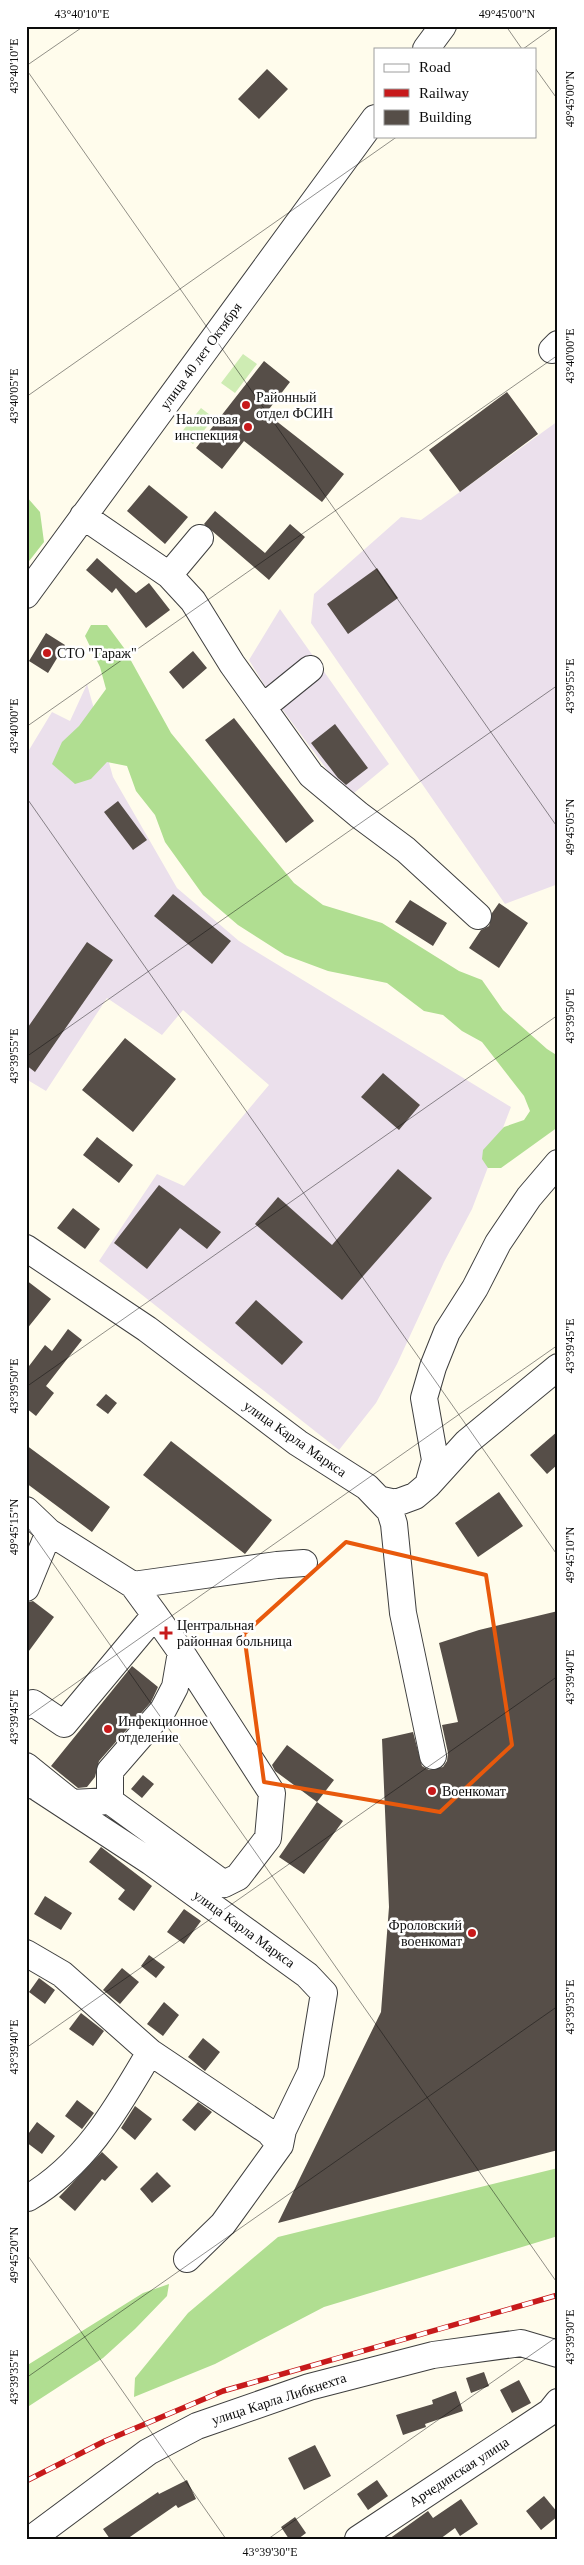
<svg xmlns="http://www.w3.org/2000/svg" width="584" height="2565" viewBox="0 0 584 2565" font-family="Georgia,serif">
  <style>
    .industrial { fill: #ebe0ec }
    .green { fill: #ceecb3 }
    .forest { fill: #b0de91 }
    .building { fill: #564e48 }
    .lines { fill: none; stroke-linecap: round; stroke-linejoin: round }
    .minor-casing { stroke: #3f3f3f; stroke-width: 28 }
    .minor { stroke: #fff; stroke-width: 26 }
    .rail-casing { stroke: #c71a1b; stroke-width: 5.5 }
    .rail { stroke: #fff; stroke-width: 4; stroke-dasharray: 11; stroke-linecap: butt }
    .marked { fill: none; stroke: #e8590c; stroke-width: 4; stroke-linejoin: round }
    .ticks { fill: none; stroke: #0c0c0c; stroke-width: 1; stroke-opacity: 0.45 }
    .poi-dot { fill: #c71a1b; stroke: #fff; stroke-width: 2 }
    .labels { text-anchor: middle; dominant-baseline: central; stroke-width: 5; stroke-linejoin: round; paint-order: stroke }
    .street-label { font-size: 14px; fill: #0c0c0c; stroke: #fff }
    .poi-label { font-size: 14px; fill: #0c0c0c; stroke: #fff; text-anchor: start }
    .neatline { fill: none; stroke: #0c0c0c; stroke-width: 2 }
    .ticks-label { font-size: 12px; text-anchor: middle; fill: #0c0c0c }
  </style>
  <rect width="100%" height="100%" fill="#fffcec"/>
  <path class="industrial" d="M558,421V884L505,904L311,623L314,594L401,517L421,520Z
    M280,609L389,764L348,798L265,686L249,660Z
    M87,684L113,777L177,888L239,941L511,1107L472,1209L444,1262L397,1364L376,1403L339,1450L99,1261L157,1174L184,1186L269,1085L183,1010L162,1035L107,998L46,1091L26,1079V755L52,712L70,721Z"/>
  <path class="green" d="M243,354L257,364L235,393L221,383Z
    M201,408L214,418L193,444L180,434Z"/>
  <path class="forest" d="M26,496L40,512L44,542L26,565Z
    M91,625H107L124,648L171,733L294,883L323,905L382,923L459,971L482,980L503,1010L547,1049L558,1056V1127L501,1168H488L482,1159L483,1150L504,1127L524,1120L530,1111L524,1096L482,1042L462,1031L443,1015L424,1011L387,983L328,971L285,955L238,925L203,895L165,842L155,815L136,791L127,766L107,762L91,779L75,784L52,764L62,742L79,726L106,689L100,667L85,636Z
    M558,2168V2236L324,2307L215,2364L134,2397L135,2378L188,2313L278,2237Z
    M169,2284L167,2296L135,2329L103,2358L26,2408V2366L143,2293Z"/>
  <path class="building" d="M267,69L288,89L259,119L238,99Z
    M264,361L290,382L266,413L344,474L322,502L244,441L222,469L196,448Z
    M507,392L538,434L460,492L429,450Z
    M149,485L188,517L165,544L127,511Z
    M215,511L265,553L290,524L305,537L269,580L204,524Z
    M97,558L136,593L149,583L170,610L146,628L116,588L112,593L86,570Z
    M377,568L398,598L348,634L327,604Z
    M46,633L65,645L48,673L29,661Z
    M193,651L207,668L183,689L169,672Z
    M234,718L314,821L286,843L205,740Z
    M335,724L368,768L346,785L338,778L311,743Z
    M118,801L147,840L133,850L104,812Z
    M173,894L231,941L212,964L154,916Z
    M410,900L447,923L433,946L395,922Z
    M499,903L528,923L499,968L469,948L481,930L489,926L492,913Z
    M87,942L113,960L35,1072L26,1065V1030Z
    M125,1038L176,1079L133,1132L82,1090Z
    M383,1073L420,1105L399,1130L361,1097Z
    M97,1137L133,1165L119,1183L83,1155Z
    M398,1169L432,1198L342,1300L255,1224L278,1197L332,1245Z
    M159,1185L221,1232L207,1249L180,1228L147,1269L114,1243Z
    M73,1208L100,1229L85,1249L57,1228Z
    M26,1280L51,1299L26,1330Z
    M256,1300L303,1342L282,1365L235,1323Z
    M68,1329L82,1340L46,1386L54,1393L36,1416L26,1408V1370L45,1345L52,1351Z
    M106,1394L117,1403L108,1414L96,1405Z
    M558,1431V1464L547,1474L530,1455Z
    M171,1441L272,1520L245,1554L143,1475Z
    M26,1445L110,1507L92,1532L26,1483Z
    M499,1492L523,1526L478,1557L455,1523Z
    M33,1601L54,1617L26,1655V1603Z
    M558,1611V2150L278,2223L381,2012L389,1907L382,1739L413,1732L422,1766L429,1770L443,1767L447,1761L448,1753L442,1725L458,1722L439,1643L479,1630Z
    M132,1666L158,1687L151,1702L99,1761L95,1777L87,1787L78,1788L51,1766Z
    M287,1745L334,1780L317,1802L275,1771L272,1765Z
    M143,1775L154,1784L142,1798L131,1789Z
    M317,1802L343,1821L304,1874L279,1857Z
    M101,1847L152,1886L134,1911L118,1899L125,1890L89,1862Z
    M45,1896L72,1913L61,1930L34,1914Z
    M184,1909L201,1921L184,1944L167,1932Z
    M149,1955L165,1967L156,1978L141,1966Z
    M122,1968L139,1982L120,2004L103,1990Z
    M39,1978L55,1990L45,2004L29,1992Z
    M164,2002L179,2015L163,2036L147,2024Z
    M81,2013L104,2031L93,2046L69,2029Z
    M203,2038L220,2052L205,2071L188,2057Z
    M77,2100L94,2113L82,2129L65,2116Z
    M198,2102L212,2112L195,2131L182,2120Z
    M135,2106L152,2119L135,2140L121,2128Z
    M37,2122L55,2136L42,2154L26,2142V2137Z
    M102,2152L118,2167L105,2181L102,2179L75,2211L59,2197Z
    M157,2172L171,2186L152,2203L140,2189Z
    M484,2372L489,2386L471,2393L466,2378Z
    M519,2380L531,2403L512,2413L500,2390Z
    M456,2391L463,2411L425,2424L426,2427L403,2435L396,2415L433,2404L432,2400Z
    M315,2445L331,2476L304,2490L288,2458Z
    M187,2480L196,2499L178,2508L176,2505L127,2539H110L103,2529L158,2492L159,2494Z
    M377,2480L388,2496L368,2510L357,2494Z
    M544,2496L558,2513V2516L541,2530L526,2511Z
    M461,2499L478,2524L460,2536L455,2528L440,2539H389L428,2511L433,2518Z
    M295,2517L306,2533L298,2539H289L281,2527Z"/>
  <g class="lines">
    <g class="minor-casing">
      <path id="minor" d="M426,49L443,26
        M552,350L558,344
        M83,516L169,575L193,601L232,664L311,775L359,815L406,850L478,916
        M169,575L200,538
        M26,595L375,118
        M263,707L310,669
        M26,1248L147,1329L298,1443L367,1487L390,1511L394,1524L403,1613L433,1756
        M428,1485L435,1460L424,1398L433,1367L447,1332L475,1288L498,1243L529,1197L558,1163
        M382,1500L396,1503L415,1496L428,1485L467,1442L558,1367
        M26,1510L49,1532L26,1588
        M49,1532L133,1585
        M26,1706L33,1703L64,1724L155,1615L133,1585L277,1565L304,1563
        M26,1766L72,1803L110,1801L224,1884L238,1877L268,1838L272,1793L181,1652
        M26,1784L35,1786L151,1862L307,1975L324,1993L311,2072L283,2130L280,2145L223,2224L187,2259
        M110,1801V1771L163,1710L175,1687L181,1652L155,1615
        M26,1953L62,1974L150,2052L269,2132L280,2145
        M26,2196L28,2198C86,2164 117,2108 150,2052
        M31,2539L148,2452L197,2426L309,2387L433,2355L521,2343L558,2354
        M358,2539L550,2412L558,2402"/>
    </g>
    <use href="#minor" class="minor"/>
    <g class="rail-casing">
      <path id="rail" d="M26,2481L105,2441L223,2391L558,2295"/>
    </g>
    <use href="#rail" class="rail"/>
  </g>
  <path class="marked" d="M346,1542L486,1575L512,1745L440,1812L264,1782L244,1634Z"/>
  <path class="ticks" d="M506,26L522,49M523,49L555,26M26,66L84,26M535,68L558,100M26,69L558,828M26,397L398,136M26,727L558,355M26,797L558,1556M26,1057L558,685M26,1387L558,1015M26,1525L558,2284M26,1718L558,1345M26,2048L558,1676M26,2253L226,2539M26,2378L558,2006M268,2539L558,2336"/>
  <g class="poi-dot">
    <circle cx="246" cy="405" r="5"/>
    <circle cx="248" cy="427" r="5"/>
    <circle cx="47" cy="653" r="5"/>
    <path d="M163.5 1625.5h5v5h5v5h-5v5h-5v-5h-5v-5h5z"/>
    <circle cx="108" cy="1729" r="5"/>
    <circle cx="432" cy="1791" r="5"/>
    <circle cx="472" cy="1933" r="5"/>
  </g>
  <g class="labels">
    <g class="street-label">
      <text transform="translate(201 356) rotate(-54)">улица 40 лет Октября</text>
      <text transform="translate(295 1439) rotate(35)">улица Карла Маркса</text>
      <text transform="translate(244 1929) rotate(36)">улица Карла Маркса</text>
      <text transform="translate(279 2399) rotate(-18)">улица Карла Либкнехта</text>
      <text transform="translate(459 2472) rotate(-33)">Арчединская улица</text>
    </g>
    <g class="poi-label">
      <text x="256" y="397">Районный<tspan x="256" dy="16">отдел ФСИН</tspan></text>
      <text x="238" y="419" text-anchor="end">Налоговая<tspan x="238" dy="16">инспекция</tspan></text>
      <text x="57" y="653">СТО "Гараж"</text>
      <text x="177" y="1625">Центральная<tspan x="177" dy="16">районная больница</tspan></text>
      <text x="118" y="1721">Инфекционное<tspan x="118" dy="16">отделение</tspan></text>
      <text x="442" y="1791">Военкомат</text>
      <text x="462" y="1925" text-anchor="end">Фроловский<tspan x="462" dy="16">военкомат</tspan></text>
    </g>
  </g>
  <rect width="584" height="2565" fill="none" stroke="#ffffff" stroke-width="55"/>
  <rect x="374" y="48" width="162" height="90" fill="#ffffff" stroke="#9e9e9e"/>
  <rect x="384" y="64" width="25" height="8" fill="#ffffff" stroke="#9e9e9e"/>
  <text x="419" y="72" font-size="15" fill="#0c0c0c">Road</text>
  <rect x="384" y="89" width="25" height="8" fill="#c71a1b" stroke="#9e9e9e"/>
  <text x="419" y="98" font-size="15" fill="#0c0c0c">Railway</text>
  <rect x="384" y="110" width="25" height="15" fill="#564e48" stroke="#9e9e9e"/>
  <text x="419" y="122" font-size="15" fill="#0c0c0c">Building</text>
  <rect x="28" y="28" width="528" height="2510" class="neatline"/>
  <g class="ticks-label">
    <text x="82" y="18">43°40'10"E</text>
    <text x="507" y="18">49°45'00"N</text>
    <text transform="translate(14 66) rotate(-90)" y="4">43°40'10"E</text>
    <text transform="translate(570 99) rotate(-90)" y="4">49°45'00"N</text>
    <text transform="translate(570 356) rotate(-90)" y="4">43°40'00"E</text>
    <text transform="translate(14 396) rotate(-90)" y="4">43°40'05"E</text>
    <text transform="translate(570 686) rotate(-90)" y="4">43°39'55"E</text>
    <text transform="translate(14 726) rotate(-90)" y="4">43°40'00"E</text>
    <text transform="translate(570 827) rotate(-90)" y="4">49°45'05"N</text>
    <text transform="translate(570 1016) rotate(-90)" y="4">43°39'50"E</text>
    <text transform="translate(14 1056) rotate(-90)" y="4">43°39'55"E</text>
    <text transform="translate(570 1346) rotate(-90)" y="4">43°39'45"E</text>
    <text transform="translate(14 1386) rotate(-90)" y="4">43°39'50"E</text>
    <text transform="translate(14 1527) rotate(-90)" y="4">49°45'15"N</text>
    <text transform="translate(570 1555) rotate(-90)" y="4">49°45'10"N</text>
    <text transform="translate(570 1677) rotate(-90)" y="4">43°39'40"E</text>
    <text transform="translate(14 1717) rotate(-90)" y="4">43°39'45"E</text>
    <text transform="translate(570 2007) rotate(-90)" y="4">43°39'35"E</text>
    <text transform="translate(14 2047) rotate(-90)" y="4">43°39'40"E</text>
    <text transform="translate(14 2255) rotate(-90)" y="4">49°45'20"N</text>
    <text transform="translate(570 2337) rotate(-90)" y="4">43°39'30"E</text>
    <text transform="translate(14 2377) rotate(-90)" y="4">43°39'35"E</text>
    <text x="270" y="2556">43°39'30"E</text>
  </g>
</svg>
